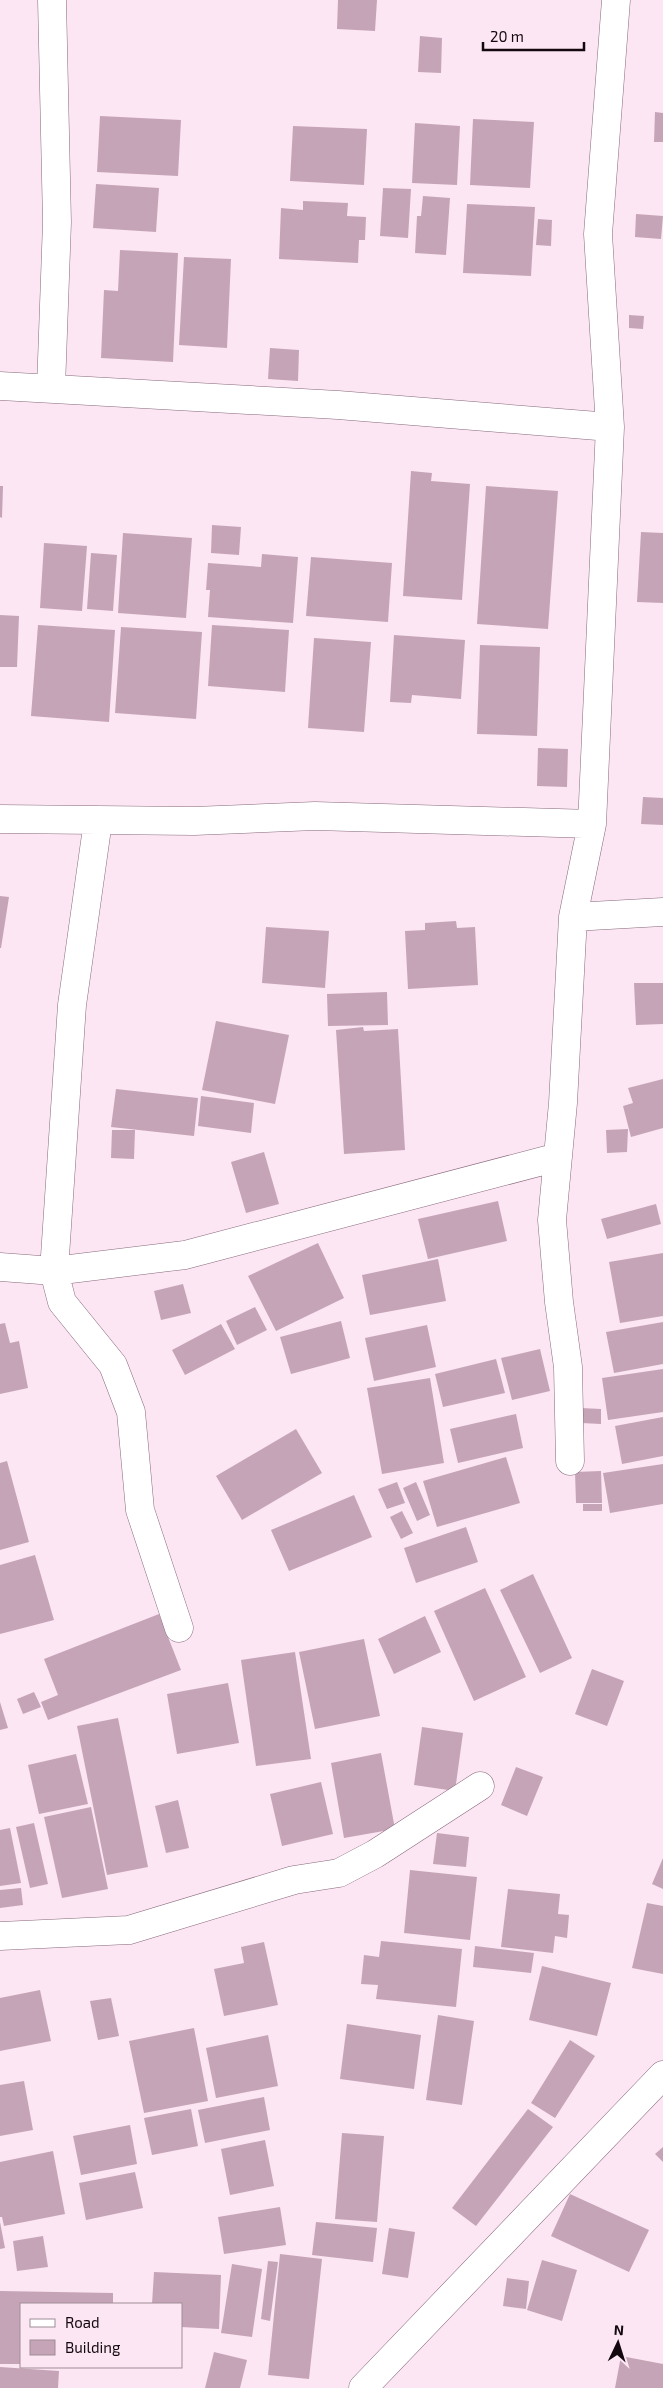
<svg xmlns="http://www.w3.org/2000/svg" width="663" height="2388" viewBox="0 0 663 2388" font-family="'Exo 2',sans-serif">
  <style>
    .building { fill: #c6a4b8 }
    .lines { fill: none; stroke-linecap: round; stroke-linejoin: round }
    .minor-casing { stroke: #88697b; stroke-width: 29 }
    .minor { stroke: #fff; stroke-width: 28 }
  </style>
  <rect width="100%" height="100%" fill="#fce6f3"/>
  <path class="building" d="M338,0H377L375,31L337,29Z
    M420,36L442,38L441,73L418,72Z
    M655,112L663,113V142H654Z
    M100,116L181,120L178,176L97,172Z
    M473,119L534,122L530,188L470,185Z
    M415,123L460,126L457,185L412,183Z
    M293,126L367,129L364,185L290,181Z
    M96,184L159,188L156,232L93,228Z
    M383,188L411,189L408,238L380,236Z
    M423,196L450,198L446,255L415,253L417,216H421Z
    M303,201L348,203L347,216L366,217L365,240H359L358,263L279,259L281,208L303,210Z
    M467,204L535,207L531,276L463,273Z
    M636,214L663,216L661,239L635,237Z
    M538,219L552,220L551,246L536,245Z
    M120,250L178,253L173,362L101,358L104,290L118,291Z
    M184,257L231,259L227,348L179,345Z
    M629,315L644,316L643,329L629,328Z
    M270,348L299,350L298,381L268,379Z
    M411,471L432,473L431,481L470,484L462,600L403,596Z
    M0,486H3L2,518L0,517Z
    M486,486L558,491L548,629L477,624Z
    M212,525L241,527L239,555L211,553Z
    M641,532L663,533V603L637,602Z
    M123,533L192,538L186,618L118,613Z
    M44,543L87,546L82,611L40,608Z
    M91,553L117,555L113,611L87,609Z
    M262,554L298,557L293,623L208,617L210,590H206L208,563L261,567Z
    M311,557L392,563L388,622L306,616Z
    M0,615L19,616L17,667H0Z
    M38,625L115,630L109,722L31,716Z
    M212,625L289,630L285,692L208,686Z
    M121,627L202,632L196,719L115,713Z
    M394,635L465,640L461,699L412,695L411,703L390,702Z
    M314,638L371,642L364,732L308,728Z
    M480,645L540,647L537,736L477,734Z
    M538,748L568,749L567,787L537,786Z
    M643,797L663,798V825L641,824Z
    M0,896L9,897L1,948H0Z
    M456,921L457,928L475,927L478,985L408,989L405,931L425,930V923Z
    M266,927L329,931L325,988L262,983Z
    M634,983H663V1024L636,1025Z
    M387,992L388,1025L328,1026L327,994Z
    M216,1021L289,1035L275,1104L202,1090Z
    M363,1027L364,1031L398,1029L405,1150L344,1154L336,1030Z
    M663,1079V1128L631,1137L623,1106L633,1103L628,1088Z
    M116,1089L198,1098L194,1136L111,1127Z
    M201,1096L254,1103L251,1133L198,1126Z
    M628,1129L627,1152L607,1153L606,1130Z
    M112,1130H135L134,1159L111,1158Z
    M264,1152L279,1204L246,1213L231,1162Z
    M498,1201L507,1241L428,1259L418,1219Z
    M656,1204L661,1224L607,1239L601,1219Z
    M318,1243L344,1298L276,1331L248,1276Z
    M663,1253V1316L620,1323L609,1262Z
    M438,1259L446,1301L370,1315L362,1275Z
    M183,1284L191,1313L161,1320L154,1291Z
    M255,1307L267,1330L237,1345L226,1321Z
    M341,1321L350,1358L291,1374L280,1337Z
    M663,1322V1364L614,1373L606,1332Z
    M5,1323L10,1343L19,1341L28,1388L0,1394V1324Z
    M221,1324L235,1349L185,1375L172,1350Z
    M427,1325L436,1367L374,1381L365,1338Z
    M540,1349L550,1391L512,1400L501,1358Z
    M496,1359L505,1393L443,1407L435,1374Z
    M663,1369V1412L608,1420L602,1378Z
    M430,1378L444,1463L382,1474L367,1388Z
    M581,1408L601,1409V1424L581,1423Z
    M516,1414L523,1448L458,1463L450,1429Z
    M663,1417V1456L622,1464L615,1426Z
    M296,1429L322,1473L242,1520L216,1476Z
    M506,1457L520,1503L437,1527L423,1481Z
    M7,1461L29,1542L0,1550V1463Z
    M663,1464V1504L610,1513L603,1473Z
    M601,1471L602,1503H576L575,1472Z
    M397,1482L405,1503L387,1509L378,1489Z
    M416,1482L430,1515L417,1521L403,1488Z
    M354,1495L372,1537L289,1571L271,1530Z
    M583,1504H602V1511H583Z
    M402,1511L413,1533L401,1539L390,1517Z
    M466,1527L478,1562L416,1583L404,1548Z
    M35,1555L54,1620L0,1634V1565Z
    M533,1574L572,1658L540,1673L500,1590Z
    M485,1588L526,1677L474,1701L434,1611Z
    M159,1614L181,1670L48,1720L41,1702L58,1695L44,1659Z
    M425,1616L441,1652L394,1674L378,1639Z
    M364,1639L380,1716L315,1729L299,1652Z
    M295,1652L311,1759L256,1766L241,1660Z
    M592,1669L624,1681L607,1726L575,1714Z
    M228,1683L239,1743L177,1754L167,1694Z
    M34,1692L41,1707L23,1714L17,1699Z
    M0,1702L8,1728L0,1730Z
    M118,1718L148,1867L107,1875L77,1726Z
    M422,1727L463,1733L455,1791L414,1785Z
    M381,1753L395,1829L344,1838L331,1763Z
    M76,1754L88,1804L39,1814L28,1765Z
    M516,1767L543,1777L527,1816L501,1805Z
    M321,1782L333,1834L282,1846L270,1794Z
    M178,1800L189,1848L166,1853L155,1806Z
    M91,1807L108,1889L62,1898L44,1817Z
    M34,1823L48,1884L30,1888L16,1827Z
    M10,1828L21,1883L0,1886V1830Z
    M437,1833L469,1837L466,1867L433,1864Z
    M663,1858V1889L652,1884Z
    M410,1870L477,1877L470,1940L404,1933Z
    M21,1888L23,1905L0,1908V1890Z
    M508,1889L560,1894L558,1914L569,1915L567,1938L555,1936L553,1953L501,1947Z
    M647,1903L663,1906V1974L632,1968Z
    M381,1941L462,1949L456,2007L376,1999L378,1985L361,1984L364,1955L379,1957Z
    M264,1942L278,2005L224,2016L214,1969L244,1963L241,1947Z
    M475,1946L534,1953L531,1973L473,1967Z
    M542,1966L611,1983L597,2036L529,2020Z
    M40,1990L51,2041L0,2051V1998Z
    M111,1998L119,2036L98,2040L90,2001Z
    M438,2015L474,2021L462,2105L426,2100Z
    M347,2024L421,2035L414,2089L340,2079Z
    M194,2028L208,2101L144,2113L129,2041Z
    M268,2035L278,2086L216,2098L206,2048Z
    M570,2040L595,2056L555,2118L531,2103Z
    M24,2081L33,2130L0,2136V2085Z
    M264,2097L270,2130L205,2143L198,2110Z
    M191,2109L198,2146L152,2155L144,2118Z
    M528,2109L553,2127L476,2226L452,2208Z
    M130,2125L137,2164L81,2175L73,2136Z
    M342,2133L384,2136L377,2222L335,2219Z
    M265,2140L274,2186L230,2195L221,2149Z
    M663,2147V2162L655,2154Z
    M53,2151L65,2214L4,2226L2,2217H0V2162Z
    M135,2172L143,2208L86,2220L79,2183Z
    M570,2194L649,2230L629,2272L551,2236Z
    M280,2207L286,2245L224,2254L218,2217Z
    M0,2222L5,2248L0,2249Z
    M316,2222L377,2228L373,2262L312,2255Z
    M389,2228L415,2232L408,2278L382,2274Z
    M43,2236L48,2267L17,2271L13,2241Z
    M280,2254L322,2259L309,2379L268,2375Z
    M542,2260L577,2270L562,2321L527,2310Z
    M268,2261L278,2262L270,2321L261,2319Z
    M232,2264L262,2269L252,2337L221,2333Z
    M154,2272L221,2275L219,2329L181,2327V2304H152Z
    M507,2278L529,2281L526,2309L503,2306Z
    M0,2291L113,2293V2304H21V2364H0Z
    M214,2352L247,2360L240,2388H205Z
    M621,2356L663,2364V2388H615Z
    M0,2367L59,2371L58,2388H0Z"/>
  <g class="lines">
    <g class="minor-casing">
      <path id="minor" d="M0,386L338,405L610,427
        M51,388L57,222L52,0
        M0,819L194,821L315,816L592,824
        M98,821L72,1005L54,1271L62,1302L113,1365L131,1412L140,1510L179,1628
        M573,917L663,912
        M0,1267L54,1271L185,1255L558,1157
        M570,1461L568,1367L559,1302L552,1220L563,1103L573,917L592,824L610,427L598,234L616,0
        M0,1936L129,1930L294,1880L339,1873L375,1854L480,1786
        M363,2388L663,2075"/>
    </g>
    <use href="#minor" class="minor"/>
  </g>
  <rect x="20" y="2303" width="162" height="65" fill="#fce6f3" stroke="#9f8d97"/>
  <rect x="30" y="2319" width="25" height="8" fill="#ffffff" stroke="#9f8d97"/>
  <text x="65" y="2328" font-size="15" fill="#13080e">Road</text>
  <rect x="30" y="2340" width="25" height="15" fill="#c6a4b8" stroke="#9f8d97"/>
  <text x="65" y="2353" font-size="15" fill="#13080e">Building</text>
  <g transform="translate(618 2343) rotate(4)" stroke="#fce6f3" stroke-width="4" paint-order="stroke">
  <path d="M0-4L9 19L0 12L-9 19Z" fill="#13080e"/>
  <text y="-8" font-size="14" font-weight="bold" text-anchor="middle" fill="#13080e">N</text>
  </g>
  <path d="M483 42v8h101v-8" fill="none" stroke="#13080e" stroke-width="2.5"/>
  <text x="490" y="42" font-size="15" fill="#13080e" stroke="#fce6f3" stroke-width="4" paint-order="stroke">20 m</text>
</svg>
